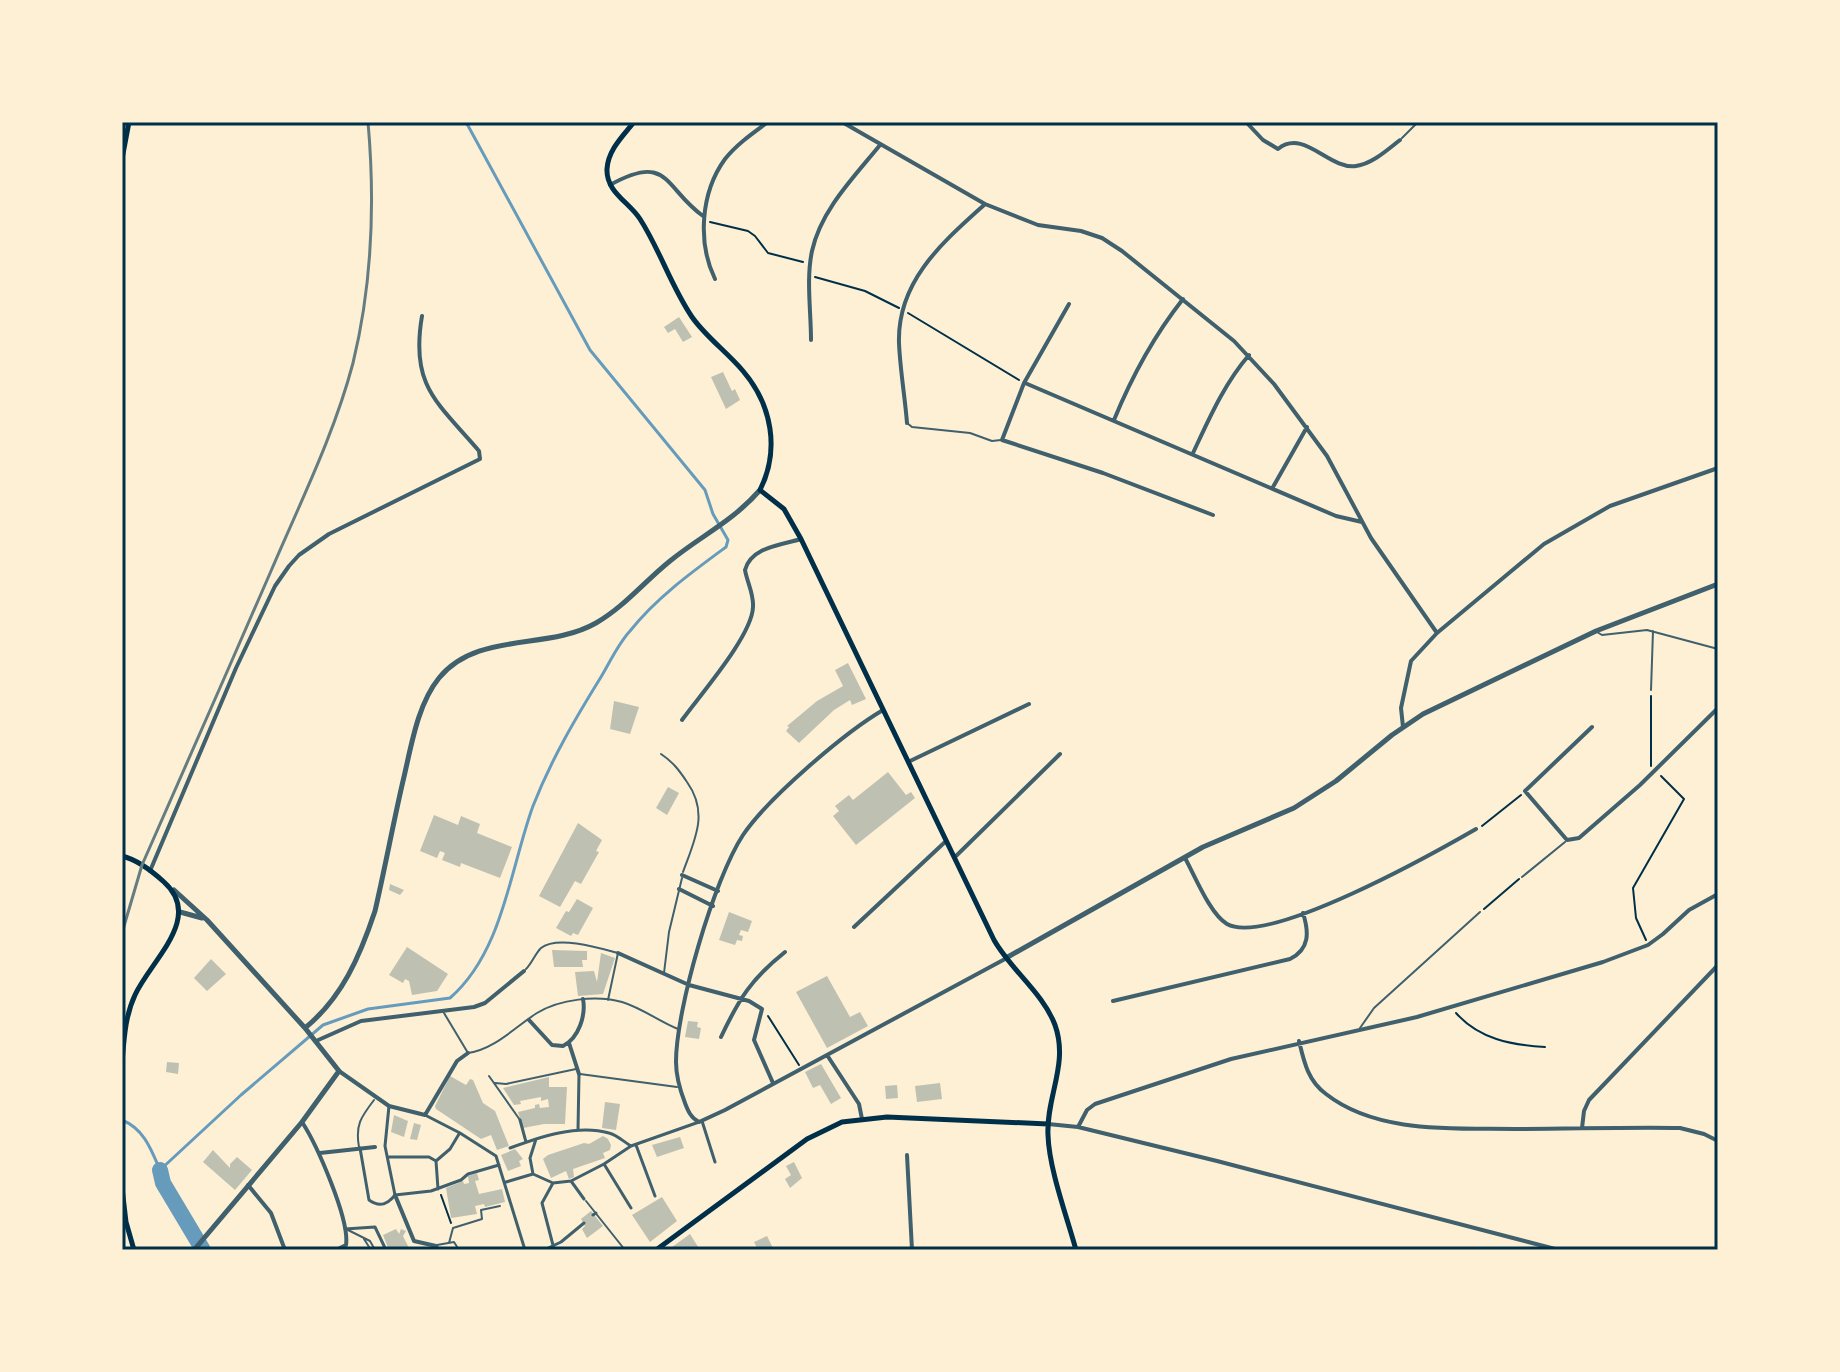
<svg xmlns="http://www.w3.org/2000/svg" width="1840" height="1372" viewBox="0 0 1840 1372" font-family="'PT Sans Narrow',sans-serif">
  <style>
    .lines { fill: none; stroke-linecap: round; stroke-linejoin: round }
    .stream { stroke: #669bbc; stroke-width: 3 }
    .river { stroke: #669bbc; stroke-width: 16 }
    .building { fill: #bec0b2 }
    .path { stroke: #003049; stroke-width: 2 }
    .service { stroke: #3f606c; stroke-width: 2 }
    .pedestrian { stroke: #3f606c; stroke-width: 3 }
    .minor { stroke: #3f606c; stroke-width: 4 }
    .tertiary { stroke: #3f606c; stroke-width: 5 }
    .secondary { stroke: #003049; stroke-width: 5 }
    .rail { stroke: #657d81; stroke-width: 3 }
    .neatline { fill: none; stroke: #003049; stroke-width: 3 }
  </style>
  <rect width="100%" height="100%" fill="#fdf0d5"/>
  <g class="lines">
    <path class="stream" d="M122,1120C144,1129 151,1149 160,1170L241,1095L323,1025L368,1009L450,998C503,952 510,869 533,806C551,760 575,719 601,677C610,662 618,644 630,631C656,598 692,572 726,547L728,540L713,514L705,490L590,350L466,122"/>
    <path class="river" d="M160,1170L163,1183L203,1250"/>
  </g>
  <path class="building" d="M679,317L692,337L683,342L675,329L668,333L664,327Z
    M723,372L732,391L735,389L740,400L726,409L711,377Z
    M848,663L866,699L852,705L850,700L834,710L799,743L786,731L789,727L787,726L817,701L843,686L835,670Z
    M614,701L639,707L630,734L610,729Z
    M888,772L906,795L911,792L915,798L856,845L833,816L839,811L835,806L849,795L853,800Z
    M668,787L679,793L667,815L656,808Z
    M434,815L458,825L461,816L480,824L477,833L512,847L500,878L461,863L460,867L442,860L445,853L440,851L437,858L420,851Z
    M578,823L602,840L596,851L599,852L581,884L575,881L560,907L539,896Z
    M390,884L404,890L400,895L389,890Z
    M577,899L593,908L578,935L573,933L571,936L556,928L566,911L569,912Z
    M729,912L752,921L748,932L741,930L739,935L743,936L742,941L737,940L735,945L719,940Z
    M407,947L448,974L437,991L412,995L409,981L405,979L403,983L389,975Z
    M552,950L587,951V960H582L583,967H554Z
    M601,953L615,958L603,994L578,996L575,972L594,971L597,982Z
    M211,959L226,974L207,991L194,978Z
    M827,976L850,1017L860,1012L868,1026L827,1048L796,992Z
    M688,1021L698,1022L697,1027L701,1028L699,1039L685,1037Z
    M167,1062L179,1063L178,1074L166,1072Z
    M821,1064L841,1098L831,1104L820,1085L813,1088L805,1072Z
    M450,1076L466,1085L470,1079L473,1080L483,1103L495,1111L509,1146L497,1150L491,1135L481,1139L436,1109L435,1106Z
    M549,1077V1087H567L565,1124H544L523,1128L518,1112L535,1108V1105L539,1104L540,1108L549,1107L548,1099L541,1101V1097L520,1101L521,1104L514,1105L503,1088Z
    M940,1083L942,1099L917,1102L915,1086Z
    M897,1085L898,1098L886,1099L885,1086Z
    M605,1102L620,1104L616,1130L602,1128Z
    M394,1115L408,1121L404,1137L391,1132Z
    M414,1123L421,1125L417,1140L410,1139Z
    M603,1136L608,1139L611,1145L610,1150L603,1153L605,1158L573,1169L574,1177L569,1179L566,1171L551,1178L543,1159L548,1155L584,1143L589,1144Z
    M680,1137L684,1148L657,1157L652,1145Z
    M515,1149L523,1159L519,1161L521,1166L508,1171L501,1155Z
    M213,1150L230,1168V1164L237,1157L252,1170L235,1190L203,1162Z
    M794,1162L802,1178L790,1188L785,1179L791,1175L786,1166Z
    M477,1173L479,1180L475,1181L479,1194L502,1189L505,1202L485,1207L484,1204L475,1206L477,1214L451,1218L446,1188L463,1181L464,1184L469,1183L468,1176Z
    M662,1197L677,1221L650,1242L632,1215Z
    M591,1211L603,1226L587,1238L582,1229L585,1226L581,1219Z
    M396,1229L399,1234L401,1229L406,1231L403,1236L410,1250H389L383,1235Z
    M690,1234L700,1250H668Z
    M767,1236L773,1248L758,1250L754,1242Z"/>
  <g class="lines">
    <path class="path" d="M710,222L748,231L755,236L768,253L803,262
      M815,277L865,291L899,308
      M908,313L1019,380
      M1651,696V766
      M1482,826L1521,795
      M1484,909L1519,879
      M1646,940L1636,918L1633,888L1684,799L1661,776
      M1456,1013C1479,1039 1511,1045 1545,1047
      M768,1016L799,1065
      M441,1195L451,1223"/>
    <path class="service" d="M942,122L945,124
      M1402,138L1418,122
      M907,423L912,427L970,433L992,441L1001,440
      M1597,632L1602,635L1647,630L1718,649
      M1651,690L1653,631
      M661,754C673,762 679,770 687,782C709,813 695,839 683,872
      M1522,877L1565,842
      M526,969C532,963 535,954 541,948C557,935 600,948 618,953L608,1000
      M664,973L669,932L682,878
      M444,1013L468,1053C495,1049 515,1027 537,1013C560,999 596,995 622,1002C642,1008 660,1022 678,1029
      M1360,1028L1374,1008L1480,912
      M580,1074L677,1087
      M489,1076L520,1120
      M495,1083L506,1084L576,1069
      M359,1147C355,1125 361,1117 374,1100
      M586,1201L625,1250
      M346,1229L370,1241L375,1250
      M364,1239L371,1250
      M449,1243L453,1228L482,1219L481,1210L500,1206
      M437,1245L454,1242L459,1250"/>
    <path class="pedestrian" d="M389,1106L385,1146L395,1195
      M425,1115L460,1133L496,1156L525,1250
      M520,1120L526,1142
      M702,1121L715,1162
      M578,1130L579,1074
      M636,1145L655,1196
      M360,1148L369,1200C380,1208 388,1204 395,1195L431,1191L461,1180L468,1174L499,1165
      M510,1148C540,1137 577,1124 609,1133C617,1135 624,1142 631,1146
      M389,1157H429L436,1161
      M436,1161L450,1149L459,1134
      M436,1161L438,1189
      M604,1164L631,1208
      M533,1174L530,1158L536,1139
      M571,1181L584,1199
      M506,1182L533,1174L553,1183L571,1181L604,1164L631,1146L699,1122
      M553,1183L542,1203L554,1249
      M593,1215L596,1213
      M345,1229L375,1227L386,1250
      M544,1250L561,1242L584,1223"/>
    <path class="minor" d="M842,122L985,204L1038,225L1081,231L1102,238L1122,251L1234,341L1274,384L1327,456L1371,538L1437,633
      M1246,122L1263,140L1278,149C1304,128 1329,170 1356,166C1372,164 1387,150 1400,140
      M610,185C669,152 664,188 703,216
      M715,279C697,242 701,192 725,159C737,144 753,133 768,122
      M1069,304L1024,383L1002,440L1103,473L1213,515
      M811,340C811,311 806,279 812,251C821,210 854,177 880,145
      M1025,383L1336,516L1362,522
      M1114,420C1132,376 1153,337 1183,299
      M907,423C905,397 900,369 899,343C897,281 943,242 984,205
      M1193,453C1209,419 1224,384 1249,355
      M1273,487L1307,427
      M883,710C844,733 768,798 743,835C714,879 676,1009 676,1062C676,1076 680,1090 685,1103C688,1111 691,1118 699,1122L725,1110L1005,959
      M682,720C700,695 752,636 753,607C754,594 747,582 745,570C751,547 781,545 801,539
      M1403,727L1401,708L1411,661L1437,633L1509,573L1544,544L1610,506L1718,468
      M1592,727L1525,791L1567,840L1579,838L1640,785L1718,708
      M908,762L1029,704
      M955,857L1060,754
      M1185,858C1195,876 1210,914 1227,924C1268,947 1436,852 1476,829
      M150,871L236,668L275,586L289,566L299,555L329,534L480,459L479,451C437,402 410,386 422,316
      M682,875L718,891
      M679,889L713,906
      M854,927L945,842
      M618,953L689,985L749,1001L762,1009L754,1040L773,1083
      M1113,1001L1290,959C1310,949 1309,932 1303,913
      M529,1020L552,1045L563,1046C579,1038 586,1015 583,999
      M721,1037C739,999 751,979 785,952
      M316,1041L361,1021L474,1007L485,1003L524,971
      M1299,1041C1304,1062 1308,1081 1326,1094C1377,1134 1454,1128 1515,1129C1570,1129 1625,1127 1680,1128L1704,1134L1718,1141
      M569,1043L579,1074
      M827,1055L859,1104L862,1119
      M339,1071L389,1106L425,1115L457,1061L468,1053
      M302,1122C317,1145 350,1220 346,1245L336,1250
      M1048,1124L1078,1127L1217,1161L1559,1250
      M1078,1127L1087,1110L1095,1104L1231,1059L1417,1017L1603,962L1648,945L1663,934L1689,910L1718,894
      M1582,1128L1584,1111L1589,1100L1718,965
      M320,1153L375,1147
      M907,1155L912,1250
      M248,1185L271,1213L285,1250
      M395,1195L414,1241L436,1246L438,1250"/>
    <path class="tertiary" d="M174,890L207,920L305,1028L339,1071L302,1122L194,1250
      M180,912L202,918
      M1006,958L1203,847L1294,808L1336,781L1392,735L1423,714L1596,631L1718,584
      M305,1028C342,998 360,956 375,911C385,868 393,824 403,781C411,748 417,705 439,678C477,631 547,651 596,623C624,607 645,581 670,561C702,535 732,522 760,490"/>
    <path class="secondary" d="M634,122C623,136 608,150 607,169C606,192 629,202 640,219C660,250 671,286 692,317C706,337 727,352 743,371C772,405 780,450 760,490L784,509L801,539L994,940C1011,970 1043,993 1055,1025C1069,1064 1046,1097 1048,1135C1049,1169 1067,1217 1076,1250
      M122,159L129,122
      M122,856C138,860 152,871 164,882C204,918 151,960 135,995C125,1016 124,1040 122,1063
      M122,1188L126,1222L134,1250
      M656,1250L807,1139L842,1122L887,1117L1048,1124"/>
    <path class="rail" d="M122,933L142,865C186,767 228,669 271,571C300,503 334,435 353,363C372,285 375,201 368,122"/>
  </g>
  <rect width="1840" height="1372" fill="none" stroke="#fdf0d5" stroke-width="248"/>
  <rect x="124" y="124" width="1592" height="1124" class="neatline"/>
</svg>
